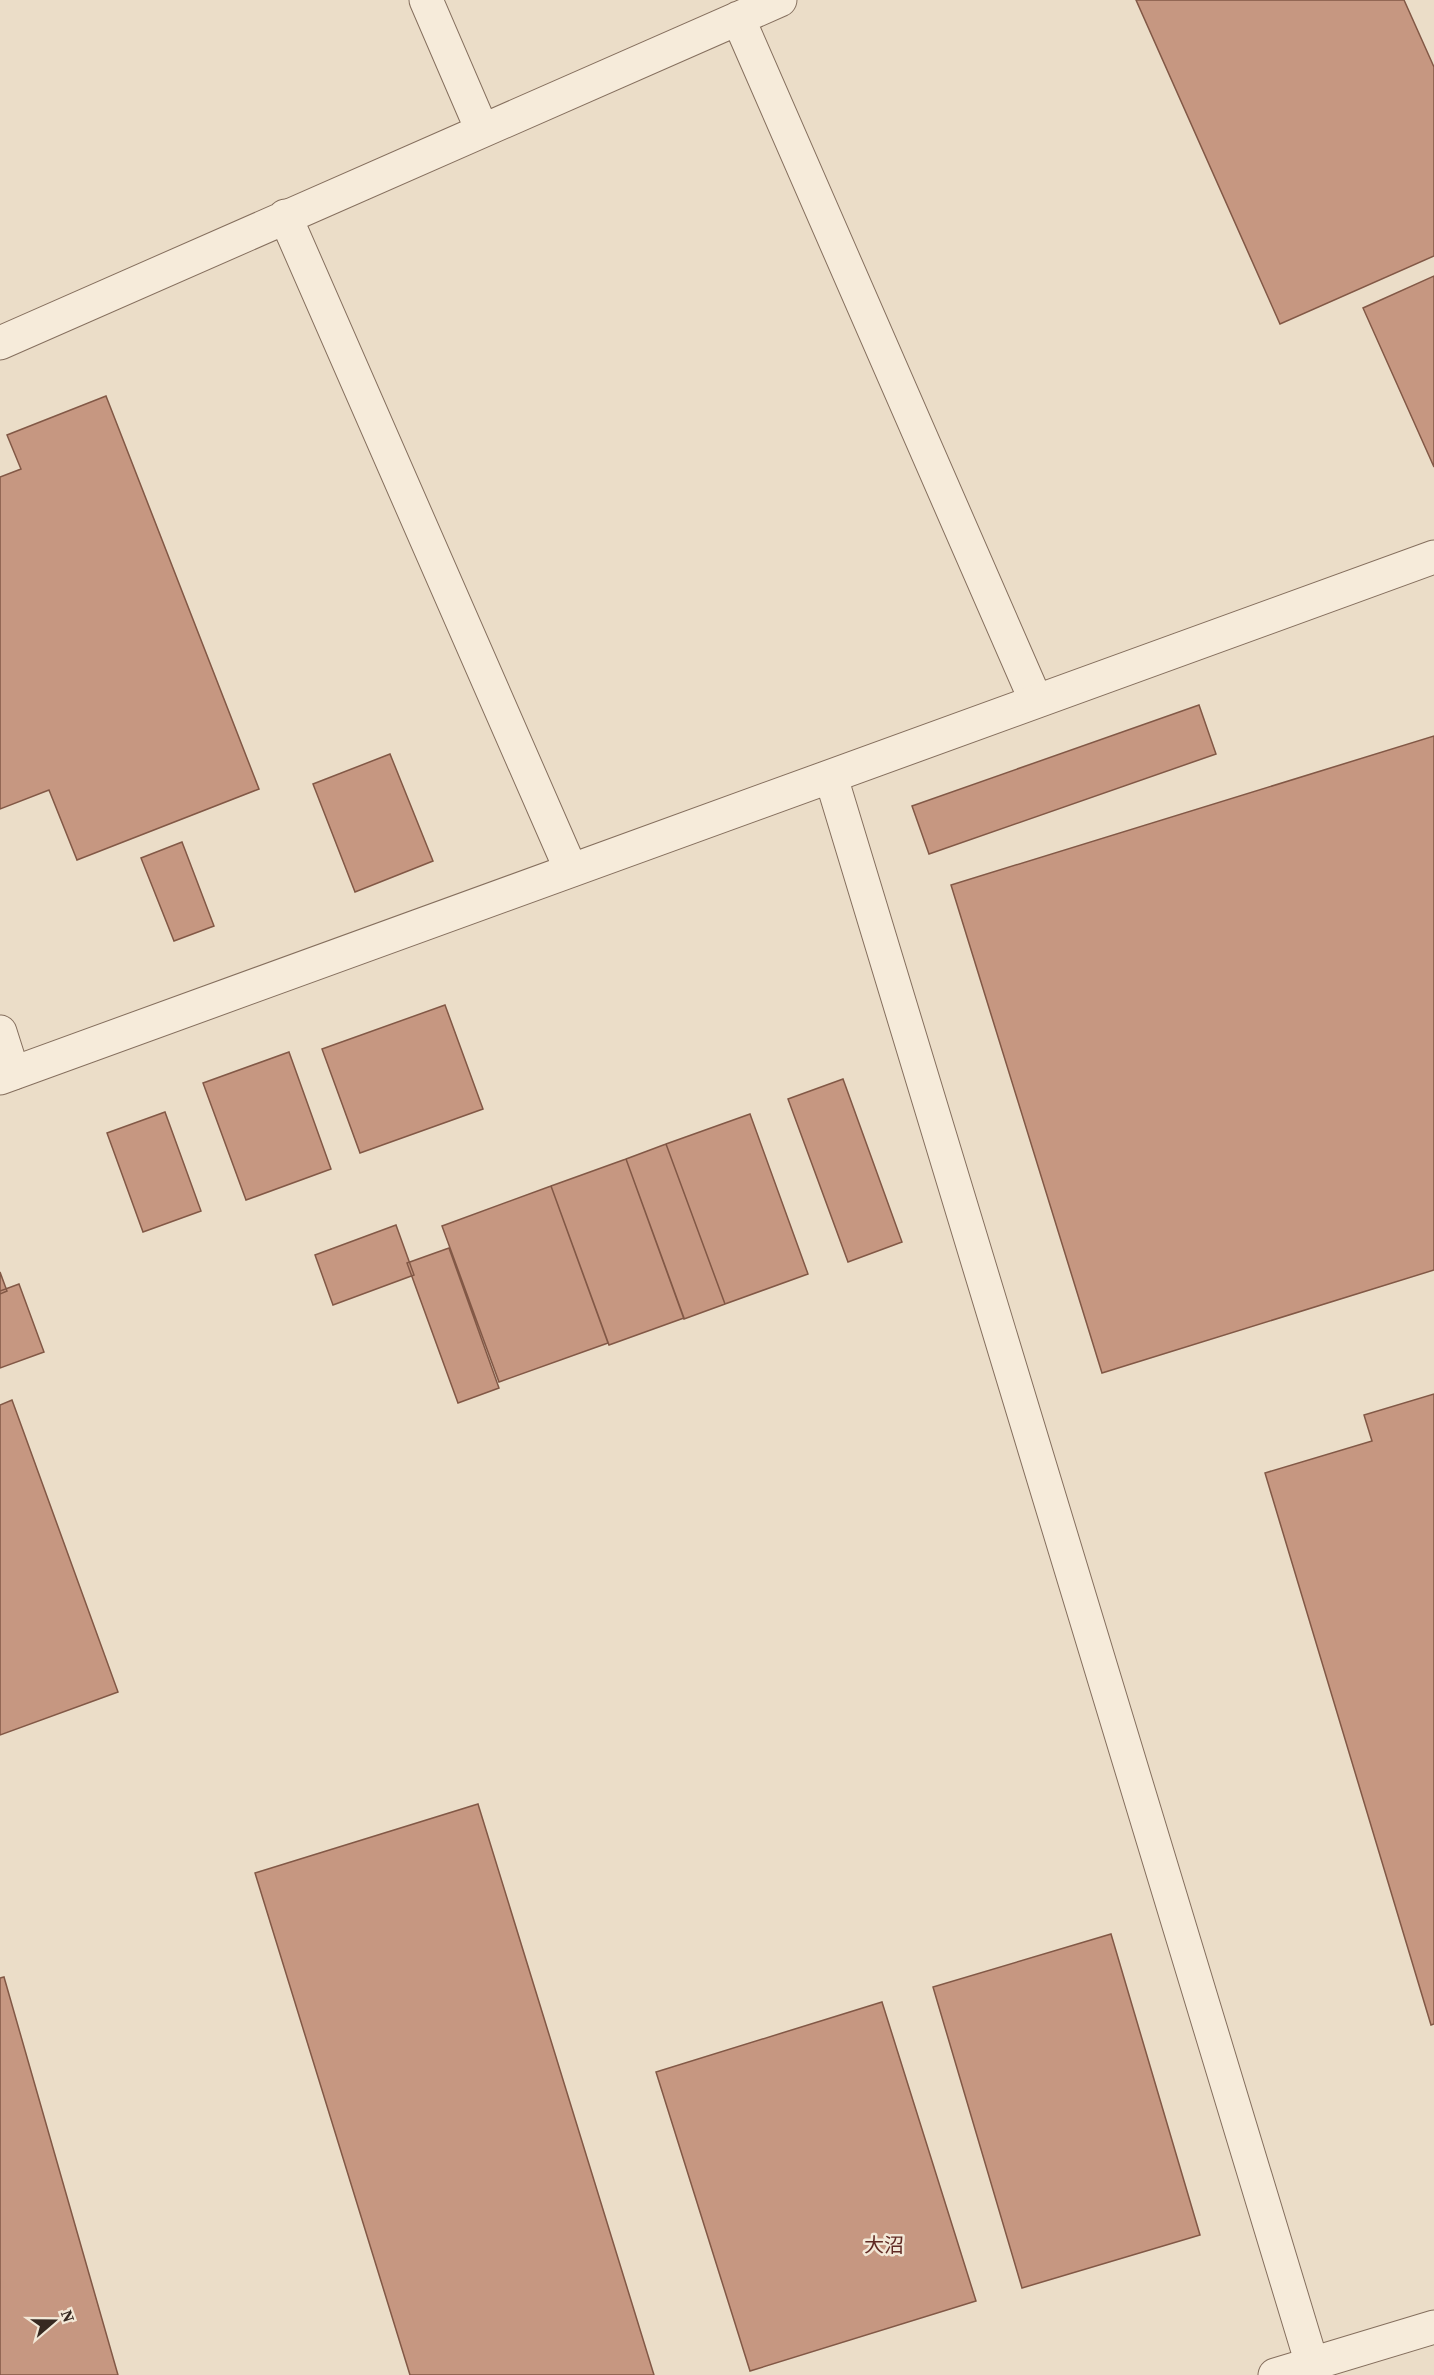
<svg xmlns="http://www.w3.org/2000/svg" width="1434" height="2375" viewBox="0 0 1434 2375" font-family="'Source Serif 4','Noto Sans JP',serif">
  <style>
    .building { fill: #c69781; stroke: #825846; stroke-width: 1.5 }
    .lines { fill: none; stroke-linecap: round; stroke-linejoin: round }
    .minor-casing { stroke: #856f5e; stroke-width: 35 }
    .tertiary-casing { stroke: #856f5e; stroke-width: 35 }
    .minor { stroke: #f6ebda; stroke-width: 33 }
    .tertiary { stroke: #f6ebda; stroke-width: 33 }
    .labels { text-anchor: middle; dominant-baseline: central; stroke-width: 5; stroke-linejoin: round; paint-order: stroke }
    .quarter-label { font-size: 20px; fill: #602a24; stroke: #f3e8d7 }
  </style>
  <rect width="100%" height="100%" fill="#ebddc8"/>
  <path class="building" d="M1136,0H1404L1434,67V256L1280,324Z
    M1434,276V467L1363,308Z
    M106,396L259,789L77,860L49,790L0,809V477L21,469L7,435Z
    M1199,705L1216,754L929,854L912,806Z
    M1434,736V1270L1102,1373L951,885Z
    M390,754L433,861L355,892L313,784Z
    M182,842L214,926L174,941L141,858Z
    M445,1005L483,1109L360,1153L322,1049Z
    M289,1052L331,1169L246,1200L203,1083Z
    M843,1079L902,1242L848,1262L788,1099Z
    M165,1112L201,1211L143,1232L107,1133Z
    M750,1114L808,1274L725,1304L666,1144Z
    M666,1144L725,1304L684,1319L626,1159Z
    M626,1159L684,1318L609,1345L551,1186Z
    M551,1186L608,1343L499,1382L442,1226Z
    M396,1225L414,1275L333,1305L315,1255Z
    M449,1248L499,1388L458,1403L407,1263Z
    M0,1272L7,1291L0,1294Z
    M19,1284L44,1352L0,1368V1291Z
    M1434,1394V2024L1431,2025L1265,1473L1372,1441L1364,1415Z
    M12,1400L118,1692L0,1735V1405Z
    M478,1804L654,2375H410L255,1873Z
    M1111,1934L1200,2235L1022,2288L933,1987Z
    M4,1977L118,2375H0V1978Z
    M882,2002L976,2301L750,2371L656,2072Z"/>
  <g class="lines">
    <g class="minor-casing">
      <path id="minor" d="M426,0L482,130
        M738,18L1036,701
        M285,216L571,870
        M0,343L780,0
        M0,1032L13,1073"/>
    </g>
    <g class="tertiary-casing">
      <path id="tertiary" d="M831,777L1312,2364
        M0,1078L1434,557
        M1275,2375L1434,2327"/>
    </g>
    <use href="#minor" class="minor"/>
    <use href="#tertiary" class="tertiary"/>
  </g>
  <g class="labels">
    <g class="quarter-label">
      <text x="884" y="2245">大沼</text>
    </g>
  </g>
  <g transform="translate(54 2321) rotate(70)" stroke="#f3e8d7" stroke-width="4.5" paint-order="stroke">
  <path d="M0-4.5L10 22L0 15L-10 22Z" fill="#372921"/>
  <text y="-9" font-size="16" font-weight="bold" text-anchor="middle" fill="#372921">N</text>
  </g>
</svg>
